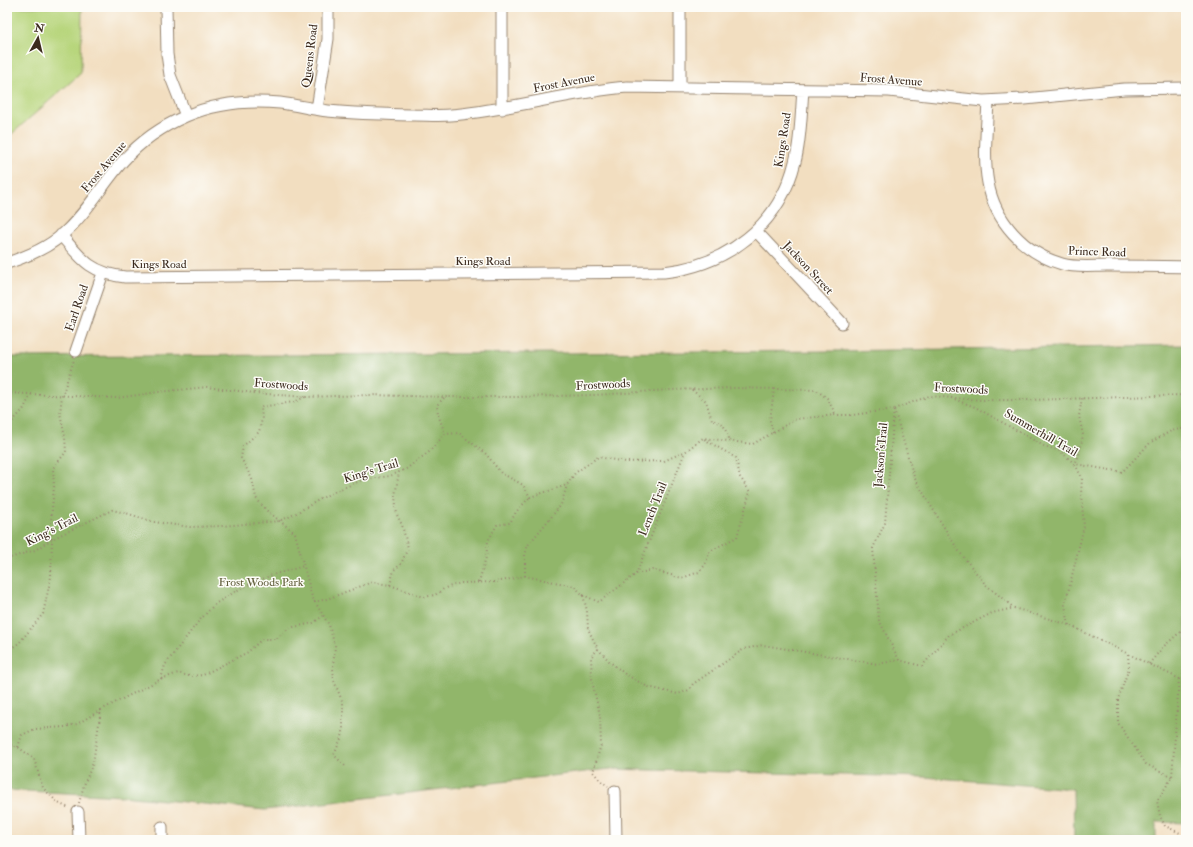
<svg xmlns="http://www.w3.org/2000/svg" width="1193" height="847" viewBox="0 0 1193 847" font-family="'IM FELL Double Pica',serif">
  <style>
    .green { fill: #b7d57b; stroke: #79804c }
    .forest { fill: #91b66b; stroke: #667044 }
    .lines { fill: none; stroke-linecap: round; stroke-linejoin: round }
    .minor-casing { stroke: #96846f; stroke-width: 13 }
    .path { stroke: #96846f; stroke-width: 2; stroke-dasharray: 1 3; stroke-linecap: butt }
    .minor { stroke: #fff; stroke-width: 11 }
    .labels { text-anchor: middle; dominant-baseline: central; stroke-width: 3; stroke-linejoin: round; paint-order: stroke }
    .street-label { font-size: 12px; fill: #3b2a1e; stroke: #fdfcf7 }
    .park-label { font-size: 12px; fill: #605d3a; stroke: #fdfcf7 }
  </style>
  <rect width="100%" height="100%" fill="#fdfcf7"/>
  <filter id="ink" filterUnits="userSpaceOnUse"><feTurbulence type="fractalNoise" baseFrequency=".025" numOctaves="2"/><feDisplacementMap in="SourceGraphic" scale="8" xChannelSelector="R" yChannelSelector="G"/><feConvolveMatrix kernelMatrix="1 2 1 2 8 2 1 2 1" color-interpolation-filters="sRGB"/></filter>
  <filter id="wash" filterUnits="userSpaceOnUse"><feTurbulence type="fractalNoise" baseFrequency=".012" numOctaves="4" result="noise"/><feDisplacementMap in="SourceGraphic" scale="16" xChannelSelector="R" yChannelSelector="G"/><feGaussianBlur stdDeviation="0.9" result="paint"/><feColorMatrix in="noise" values="0 0 0 0 0 0 0 0 0 0 0 0 0 0 0 0 0 1.4 0 .05"/><feComposite in="paint" operator="in"/></filter>
  <g filter="url(#wash)">
    <rect width="100%" height="100%" fill="#f2dec0"/>
    <path class="green" d="M7,7H82L81,73L7,138Z"/>
    <path class="forest" d="M1186,345V823L1156,822V840H1074L1073,789L924,777L610,769L265,810L123,796L7,790V357L831,351Z"/>
  </g>
  <g filter="url(#ink)">
    <g class="lines">
      <g class="minor-casing">
        <path id="minor" d="M166,7L167,54L170,75L186,116
          M502,7V109
          M680,7V88
          M988,101C987,127 983,157 988,183C995,221 1024,253 1062,264C1076,268 1092,266 1107,266C1133,266 1160,266 1186,267
          M317,109L328,39V7
          M756,231L842,323
          M61,235C82,260 91,273 125,277L664,272C727,265 779,226 795,162C801,139 801,114 803,90
          M7,263C26,257 47,248 62,235C86,214 102,185 123,161C140,142 163,126 186,116C216,103 248,100 280,103C296,105 312,109 328,111C356,114 385,114 414,115C426,115 439,116 451,115C511,110 568,92 627,87L889,91L983,101L1025,99L1124,89L1186,88
          M76,351L103,273
          M615,791L616,840
          M78,812L79,840
          M162,827V840"/>
      </g>
      <path class="path" d="M692,390L706,401L712,420L723,424L730,441
        M7,393L117,398L158,392L207,387L254,393L306,397L369,395L445,397H516L594,395L670,390L736,388L816,390L827,398L836,415
        M305,397L294,402L261,407L262,419L259,432L243,446L241,458L252,479L256,498L266,510L295,533L312,597L329,625L335,646L333,668L334,681L343,703V734L334,755L347,768
        M444,398L437,405L438,414L445,434
        M951,398L975,407L1044,446L1060,451L1075,464L1122,472L1151,442L1171,431L1186,428
        M7,427L23,410L31,395
        M773,433L770,421L774,389
        M7,559L35,550L52,539L112,510L126,513L154,522L190,527L222,526L279,521L291,516L329,494L362,480L390,476L406,469L429,452L445,434L459,433L486,454L501,473L523,485L530,497L567,485L575,473L598,457L626,462L664,461L686,451L703,438L753,444L796,419L836,415H853L894,409L929,396L982,400H1031L1186,395
        M636,574L685,452
        M525,576V555L528,545L561,505L567,485
        M479,582L486,557L488,541L497,525L510,523L516,512L530,497
        M390,585L394,570L401,564L408,548L402,525L397,515L395,496L399,472
        M583,595L599,602L636,574L652,570L682,578L699,572L705,565L710,551L737,537L750,492L740,477L736,458L704,439
        M314,602L327,599L372,582L390,585L424,597L435,595L445,588L461,583L496,582L525,576L574,586L583,595L587,611L588,629L598,649L610,662L625,674L648,687L678,694L689,690L693,684L744,649L763,645L878,664L899,660L922,666L949,635L992,613L1014,608L1069,625L1186,682
        M1069,625L1065,605L1084,526L1081,494L1082,478L1075,464L1079,455L1083,435L1079,416L1082,398
        M598,649L591,657L592,681L600,715L601,745L593,772L601,781L608,786
        M7,651L19,643L43,614L51,577L52,539L51,520L54,487L53,468L66,452L65,437L60,413L62,396L74,360
        M1128,654L1129,668L1118,699V723L1146,764L1172,777
        M899,660L879,620L873,548L885,523L894,409L914,477L931,506L958,550L985,584L1014,608
        M1149,664L1163,647L1186,627
        M161,679L165,665L198,622L215,604L241,588L272,575L304,566
        M1179,679L1172,777L1157,801L1160,816L1165,826L1180,833
        M7,744L18,747L34,759L43,788L58,803L69,808
        M18,747L22,735L35,729L65,727L77,724L101,710
        M79,803L84,785L93,763L101,710L161,679L178,673L189,676L203,675L248,652L262,639H276L289,628L313,623L323,616"/>
      <use href="#minor" class="minor"/>
    </g>
  </g>
  <g class="labels">
    <g class="street-label">
      <text transform="translate(310 56) rotate(-83)">Queens Road</text>
      <text transform="translate(891 80) rotate(4)">Frost Avenue</text>
      <text transform="translate(564 83) rotate(-11)">Frost Avenue</text>
      <text transform="translate(783 140) rotate(-81)">Kings Road</text>
      <text transform="translate(104 167) rotate(-50)">Frost Avenue</text>
      <text transform="translate(1097 252) rotate(2)">Prince Road</text>
      <text x="483" y="261">Kings Road</text>
      <text x="159" y="264">Kings Road</text>
      <text transform="translate(808 268) rotate(47)">Jackson Street</text>
      <text transform="translate(77 308) rotate(-71)">Earl Road</text>
      <text transform="translate(281 385) rotate(4)">Frostwoods</text>
      <text transform="translate(603 385) rotate(-3)">Frostwoods</text>
      <text transform="translate(961 389) rotate(3)">Frostwoods</text>
      <text transform="translate(1041 433) rotate(30)">Summerhill Trail</text>
      <text transform="translate(881 455) rotate(-85)">Jackson'sTrail</text>
      <text transform="translate(371 471) rotate(-17)">King's Trail</text>
      <text transform="translate(653 509) rotate(-68)">Lench Trail</text>
      <text transform="translate(52 530) rotate(-27)">King's Trail</text>
    </g>
    <g class="park-label">
      <text x="261" y="582">Frost Woods Park</text>
    </g>
  </g>
  <rect width="1193" height="847" fill="none" stroke="#fdfcf7" stroke-width="24"/>
  <g transform="translate(38 38) rotate(8)" stroke="#fdfcf7" stroke-width="3" paint-order="stroke">
  <path d="M0-3L7 15L0 10L-7 15Z" fill="#3b2a1e"/>
  <text y="-6" font-size="11" font-weight="bold" text-anchor="middle" fill="#3b2a1e">N</text>
  </g>
</svg>
